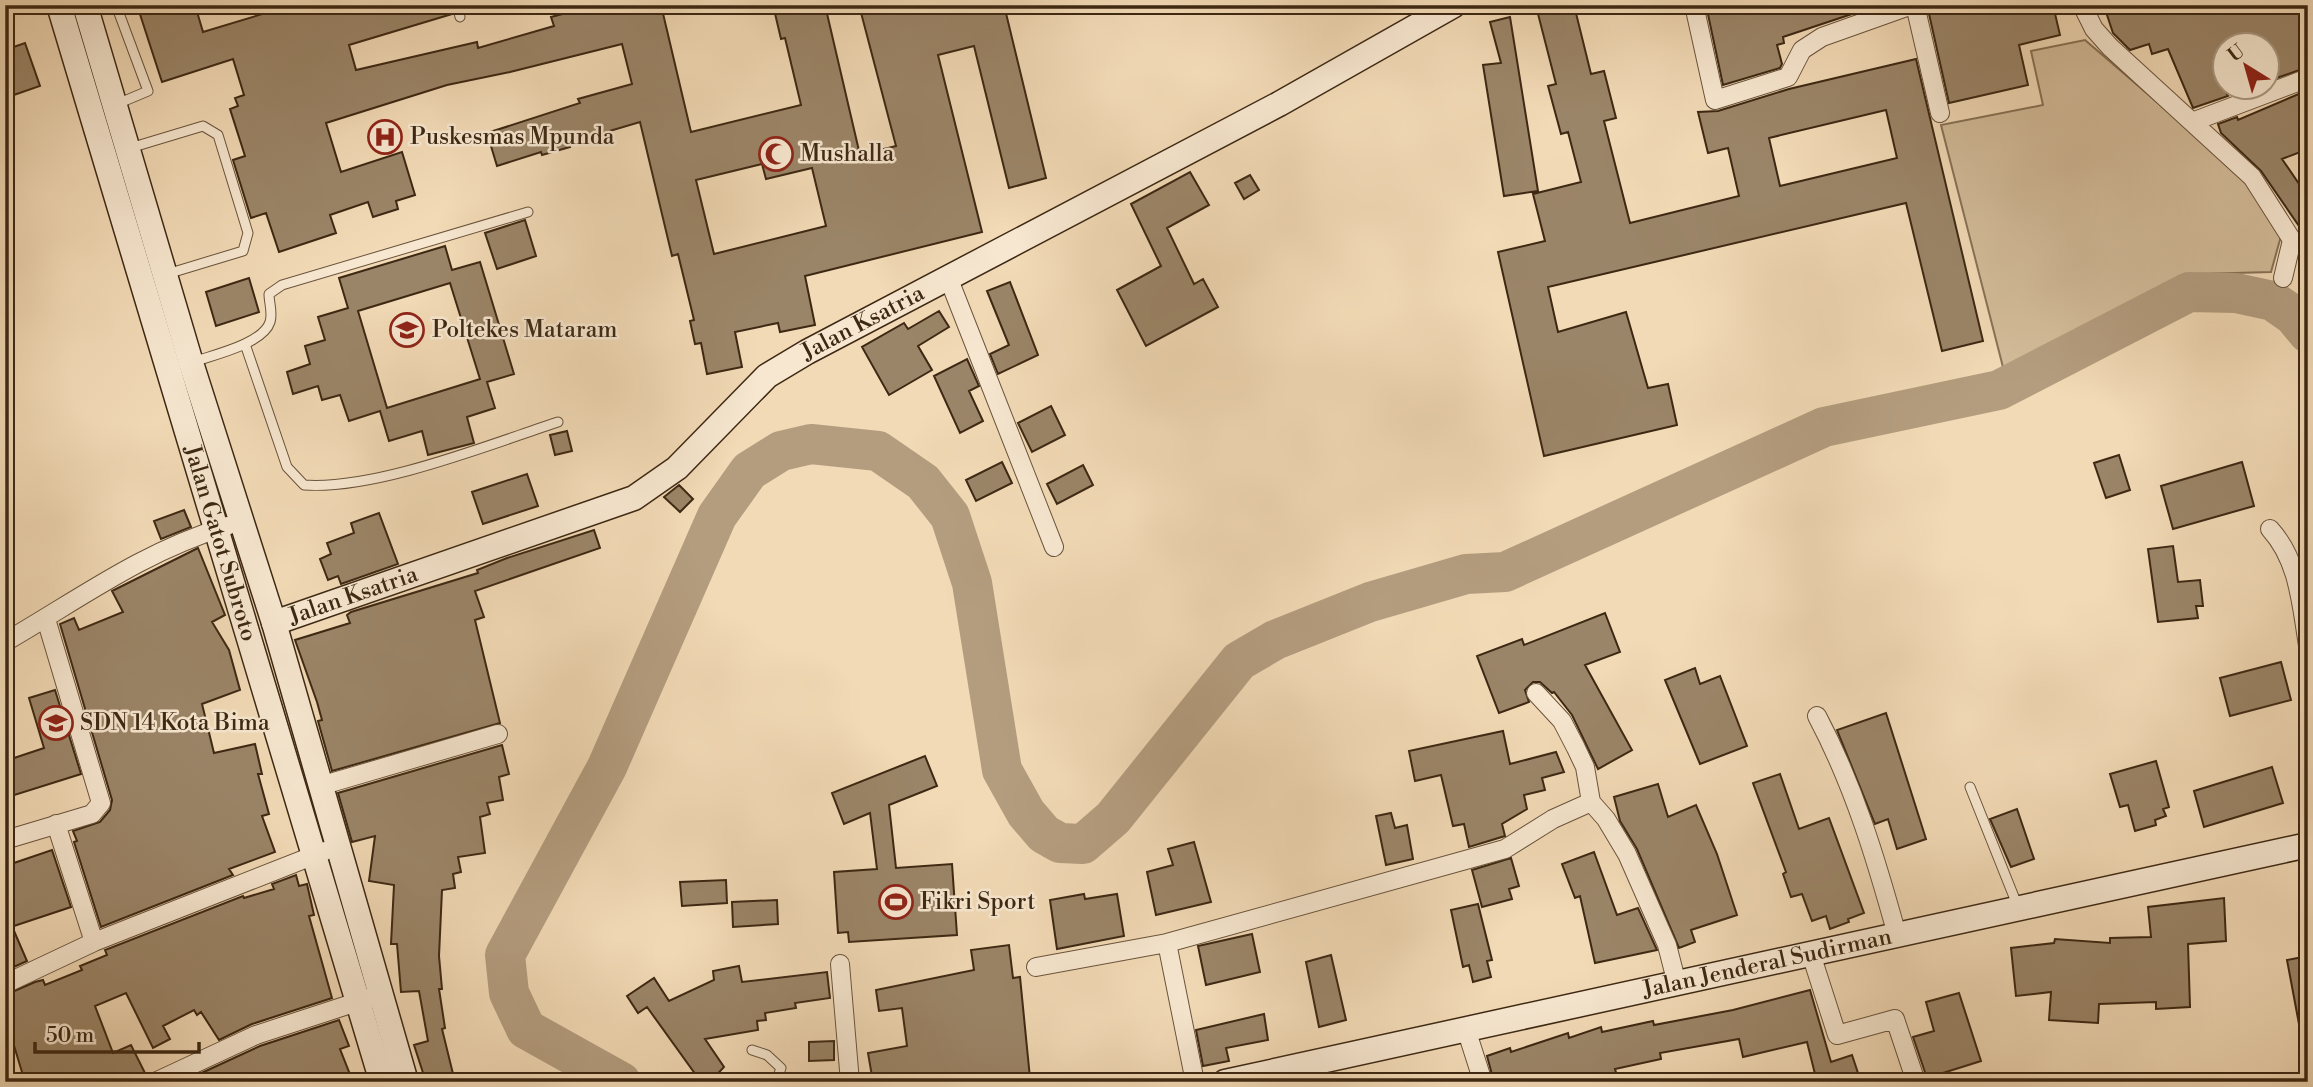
<svg xmlns="http://www.w3.org/2000/svg" width="2313" height="1087" viewBox="0 0 2313 1087" font-family="'Libre Bodoni',serif">
  <style>
    .green { fill: #d3bc9a; stroke: #887256; stroke-width: 2 }
    .lines { fill: none; stroke-linecap: round; stroke-linejoin: round }
    .river { stroke: #b49d7f; stroke-width: 40 }
    .building { fill: #9b8568; stroke: #3d2813; stroke-width: 2; fill-rule: evenodd }
    .lane-casing { stroke: #6a543c; stroke-width: 11 }
    .street-casing { stroke: #6a543c; stroke-width: 20 }
    .secondary-casing { stroke: #3d2813; stroke-width: 27 }
    .lane { stroke: #f7e7d0; stroke-width: 9 }
    .street { stroke: #f7e7d0; stroke-width: 18 }
    .secondary { stroke: #f7e7d0; stroke-width: 24 }
    .labels { text-anchor: middle; dominant-baseline: central; stroke-width: 5; stroke-linejoin: round; paint-order: stroke }
    .poi-label { font-size: 23px; fill: #3d2813; stroke: #f7e7d0; text-anchor: start }
    .street-label { font-size: 23px; fill: #3d2813; stroke: #f7e7d0 }
  </style>
  <rect width="100%" height="100%" fill="#f2dab6"/>
  <filter id="stains"><feTurbulence type="fractalNoise" baseFrequency=".00286" numOctaves="4"/><feColorMatrix values="0 0 0 0 .2 0 0 0 0 .09 0 0 0 0 .02 0 0 0 .5 -.17"/></filter>
  <radialGradient id="worn" r=".72"><stop offset=".6" stop-color="#630" stop-opacity="0"/><stop offset="1" stop-color="#630" stop-opacity=".3"/></radialGradient>
  <path class="green" d="M2085,40L2251,183L2281,236L2271,272L2197,274L2113,320L2004,371L1941,125L2043,105L2031,51Z"/>
  <g class="lines">
    <path class="river" d="M621,1082L526,1029L509,993L505,955L607,767L717,516L749,471L781,451L811,444L878,451L923,482L950,516L972,583L1002,770L1026,813L1044,834L1060,843L1083,844L1113,818L1239,661L1275,640L1370,602L1466,574L1505,572L1824,427L1999,390L2189,292L2236,293L2273,301L2293,315L2308,333"/>
  </g>
  <path class="building" d="M137,5H195L203,32L292,5H450L452,14L349,45L356,70L477,42L478,48L554,26L551,17L597,5H661L691,132L801,105L785,38L781,39L773,5H825L860,155L896,146L859,5H1004L1046,178L1009,188L974,46L938,55L982,232L805,276L815,325L780,332L778,323L735,332L742,367L707,374L701,343L695,344L690,321L694,320L678,254L672,256L640,122L569,143L570,147L542,155L541,152L497,166L487,133L580,103L578,99L632,84L622,44L510,72L447,85L326,123L341,172L402,152L415,195L396,201L398,209L373,217L368,202L330,215L336,233L279,252L266,213L251,218L233,160L245,156L230,109L238,106L235,98L244,95L233,59L162,82ZM762,164L766,179L812,168L826,226L714,254L696,180Z
    M1553,5H1574L1591,74L1604,71L1616,118L1604,121L1630,223L1739,196L1728,148L1708,153L1698,112L1718,111L1789,89L1916,59L1983,341L1942,351L1906,203L1548,287L1558,332L1626,312L1648,388L1668,384L1677,425L1544,456L1498,252L1545,241L1533,194L1581,182L1568,132L1561,134L1548,86L1556,84L1537,10ZM1886,110L1897,158L1780,186L1769,138Z
    M1706,5H1876V6L1783,37L1784,43L1777,45L1782,64L1780,68L1723,85Z
    M1927,5H2053L2060,35L2019,45L2028,85L1949,103Z
    M2118,5H2308V67L2268,81L2267,46H2225V89L2228,96L2193,108L2168,49L2152,54L2149,44L2130,50L2113,33L2105,9Z
    M1510,17L1538,191L1504,196L1483,65L1501,63L1490,22Z
    M25,43L40,86L5,98V50Z
    M2308,90V149L2282,159L2308,197V239L2261,171L2221,133L2218,124L2237,117L2238,120Z
    M1190,172L1209,205L1167,228L1194,284L1203,279L1218,307L1146,346L1117,290L1161,266L1131,204Z
    M1250,175L1259,190L1244,199L1235,183Z
    M525,220L536,256L497,269L485,233Z
    M445,246L452,270L480,262L514,374L487,382L495,408L467,417L474,443L428,455L422,431L389,441L380,411L349,421L340,395L322,400L318,386L293,394L287,372L310,364L305,346L325,340L318,317L348,308L339,278ZM450,283L480,379L387,408L358,311Z
    M249,278L259,312L216,326L206,292Z
    M1010,282L1038,355L998,374L990,354L1009,345L987,291Z
    M939,311L949,327L918,346L932,370L889,395L862,347L904,323L908,329Z
    M967,359L979,386L969,391L983,421L960,433L934,376Z
    M1051,406L1065,435L1032,452L1018,423Z
    M567,431L572,451L555,455L550,435Z
    M2119,455L2130,490L2106,498L2094,463Z
    M1002,462L1012,483L976,501L966,480Z
    M2242,462L2254,506L2173,529L2161,486Z
    M1083,465L1093,485L1057,504L1047,484Z
    M527,474L538,506L483,524L472,492Z
    M679,485L693,499L680,512L664,497Z
    M184,510L191,527L161,539L154,521Z
    M379,513L398,564L341,584L338,576L328,580L320,559L331,554L327,543L354,533L351,523Z
    M594,530L600,548L475,591L484,617L475,620L500,723L332,771L318,721L322,720L317,702L295,640L350,623L347,615L351,612L478,573L477,570L507,558Z
    M2173,546L2178,582L2200,580L2203,606H2196L2198,618L2158,622L2148,549Z
    M198,548L225,615L212,622L229,650L240,690L202,704L214,753L255,744L262,774H258L269,814L262,816L275,852L229,869L233,875L101,927L74,842L77,841L73,831L100,822L110,810L112,800L60,624L74,618L79,630L123,612L112,591Z
    M1605,613L1620,652L1585,665L1632,750L1598,769L1572,715L1554,692L1552,693L1540,682H1533L1525,690L1529,702L1499,713L1477,656L1522,639L1524,645Z
    M2281,662L2291,700L2230,716L2220,678Z
    M1695,668L1700,684L1720,676L1747,746L1700,764L1665,680Z
    M55,690L81,774L5,798V761L44,748L29,698Z
    M1886,713L1926,839L1897,849L1888,819L1875,824L1837,730Z
    M1503,731L1510,764L1556,752L1564,772L1542,778L1545,790L1524,795L1527,809L1502,824L1505,836L1469,847L1464,824L1453,826L1441,775L1415,781L1409,751Z
    M502,745L509,774L499,777L503,800L487,803L490,814L480,817L485,853L458,857L461,872L453,874L455,888L442,890L439,956L442,989H439L445,1028L442,1029L455,1082H426L414,1045L428,1041L419,991L401,992L397,944H391L394,885L369,881L375,836L352,842L338,793Z
    M925,756L937,786L889,805L896,868L952,864L957,935L849,942L848,932L838,933L834,872L877,869L870,813L844,824L832,793Z
    M2156,761L2169,807L2163,809L2166,816L2155,820L2156,825L2135,831L2128,805L2120,807L2110,774Z
    M2272,767L2283,803L2204,827L2194,791Z
    M1780,774L1799,829L1829,818L1864,913L1848,919L1849,922L1830,929L1826,916L1812,921L1802,894L1791,897L1783,874L1786,872L1753,783Z
    M1658,784L1668,817L1696,805L1717,854L1737,915L1691,930L1695,942L1679,948L1637,849L1620,821L1614,797Z
    M2017,809L2034,859L2011,867L1990,819Z
    M1391,813L1395,828L1407,825L1413,859L1386,865L1376,816Z
    M1194,842L1211,902L1156,915L1147,872L1173,865L1168,849Z
    M52,850L71,907L14,926L5,899V866Z
    M1594,852L1617,915L1638,908L1657,950L1595,963L1580,896L1575,898L1562,864Z
    M1511,858L1519,886L1509,889L1512,899L1482,907L1472,870Z
    M296,875L299,886L307,884L314,915L309,916L332,998L252,1024L219,1040L201,1012L197,1015L194,1010L163,1026L170,1039L153,1048L126,993L95,1006L113,1053L131,1045L146,1075L144,1082H25L12,1039L5,1041V995L35,982L43,980L45,985L82,970L80,966L107,955L105,950L243,896L244,898L274,889L272,884Z
    M726,880L727,903L682,906L680,882Z
    M1084,894L1085,899L1117,894L1124,936L1057,949L1050,900Z
    M2224,898L2226,941L2188,944L2190,1007L2156,1009V1002L2099,1004L2098,1023L2049,1020L2051,992L2016,996L2011,948L2054,943L2055,939L2110,943V938L2151,937L2148,907Z
    M777,900L778,924L733,927L732,902Z
    M1478,904L1492,960L1487,961L1491,977L1473,982L1469,965L1463,967L1451,910Z
    M5,910L27,961L5,971Z
    M1252,934L1260,972L1206,985L1198,946Z
    M1009,945L1013,978L1020,977L1030,1078L994,1082H873L868,1053L907,1046L902,1008L879,1011L876,990L974,970L971,950Z
    M1331,955L1346,1020L1319,1027L1306,962Z
    M2308,956V1024H2299L2287,960Z
    M739,966L742,982L827,972L830,998L795,1003L796,1008L765,1013L766,1020L757,1021L758,1030L705,1039L724,1067L710,1082H701L647,1007L638,1013L627,996L654,978L669,1001L714,980L713,971Z
    M1810,990L1831,1062L1852,1055L1861,1082H1817L1807,1042L1743,1057L1739,1039L1660,1053L1661,1059L1615,1069L1617,1076L1601,1082H1494L1487,1056L1510,1048L1511,1052L1568,1033L1569,1038L1601,1027L1602,1032L1653,1021L1654,1025L1733,1010Z
    M1959,993L1981,1061L1927,1078L1913,1037L1934,1031L1926,1002Z
    M1264,1014L1268,1040L1226,1048L1229,1061L1203,1066L1196,1030Z
    M339,1020L349,1046L340,1049L353,1082H182L260,1046Z
    M834,1041V1060L809,1061V1042Z"/>
  <g class="lines">
    <g class="lane-casing">
      <path id="lane" d="M116,5L148,91L117,104
        M457,5L460,17
        M130,148L203,126L218,135L248,233L243,251L167,274
        M245,344L287,467L304,485C376,490 488,445 558,422
        M193,362C213,355 263,344 270,322C273,313 269,303 269,294L282,285L528,212
        M1970,787L2018,907
        M752,1050L767,1055L781,1068L776,1082"/>
    </g>
    <g class="street-casing">
      <path id="street" d="M1694,5L1715,100L1788,77L1802,50L1822,37L1912,5
        M1915,5L1940,113
        M2082,5L2094,29L2110,47L2252,177L2292,240L2283,278
        M2192,122L2308,78
        M948,277L1054,547
        M2270,529C2299,561 2301,604 2308,645
        M5,642C81,598 142,552 227,526
        M1536,693L1562,721L1576,748L1585,767L1591,802L1606,819L1627,854L1667,945L1677,984
        M1817,716C1854,786 1876,859 1897,935
        M320,786L498,734
        M56,824L94,942
        M5,840L92,814L101,803L46,619
        M1811,954L1837,1035L1895,1019L1916,1082
        M840,964L850,1082
        M1036,967L1167,943
        M5,984L94,942L325,851
        M1466,1029L1483,1082
        M155,1082L256,1035L369,998
        M1195,1082L1167,943L1505,849L1553,819L1591,802"/>
    </g>
    <g class="secondary-casing">
      <g id="secondary">
        <path id="s1" d="M59,5L382,1082"/>
        <path d="M85,5L191,363L274,623L406,1082"/>
        <path id="s2" d="M274,623L634,498L677,468L767,376L807,352L1279,104L1454,5"/>
        <path id="s3" d="M1225,1082L2308,845"/>
      </g>
    </g>
    <use href="#lane" class="lane"/>
    <use href="#street" class="street"/>
    <use href="#secondary" class="secondary"/>
  </g>
  <defs>
    <g id="hospital-ring" transform="scale(1.75)"><circle r="9.5" fill="#f7e7d0" stroke="#8f2418" stroke-width="1.5"/><path d="M-5-5h3v3.5h4V-5h3V5h-3V1.5h-4V5h-3Z" fill="#8f2418"/></g>
    <g id="mosque-ring" transform="scale(1.75)"><circle r="9.5" fill="#f7e7d0" stroke="#8f2418" stroke-width="1.5"/><path d="M3.5-4.9A6 6 0 1 0 3.5 4.9A5 5 0 1 1 3.5-4.9Z" fill="#8f2418"/></g>
    <g id="university-ring" transform="scale(1.75)"><circle r="9.5" fill="#f7e7d0" stroke="#8f2418" stroke-width="1.5"/><path d="M0-5L7-2L0 1L-7-2ZM-4 1L0 2.5L4 1V4Q0 6-4 4Z" fill="#8f2418"/></g>
    <g id="school-ring" transform="scale(1.75)"><circle r="9.5" fill="#f7e7d0" stroke="#8f2418" stroke-width="1.5"/><path d="M0-5L7-2L0 1L-7-2ZM-4 1L0 2.5L4 1V4Q0 6-4 4Z" fill="#8f2418"/></g>
    <g id="stadium-ring" transform="scale(1.75)"><circle r="9.5" fill="#f7e7d0" stroke="#8f2418" stroke-width="1.5"/><path d="M0-5a6.5 5 0 1 0 0 10a6.5 5 0 1 0 0-10ZM-3.5-1.8h7v3.6h-7Z" fill="#8f2418"/></g>
  </defs>
  <g fill-rule="evenodd">
    <use href="#hospital-ring" x="385" y="137"/>
    <use href="#mosque-ring" x="776" y="154"/>
    <use href="#university-ring" x="407" y="330"/>
    <use href="#school-ring" x="56" y="723"/>
    <use href="#stadium-ring" x="896" y="902"/>
  </g>
  <g class="labels">
    <g class="poi-label">
      <text x="410" y="137">Puskesmas Mpunda</text>
      <text x="800" y="154">Mushalla</text>
      <text x="432" y="330">Poltekes Mataram</text>
      <text x="80" y="723">SDN 14 Kota Bima</text>
      <text x="920" y="902">Fikri Sport</text>
    </g>
    <g class="street-label">
      <text stroke="none"><textPath href="#s2" startOffset="672">Jalan Ksatria</textPath></text>
      <text stroke="none"><textPath href="#s1" startOffset="562">Jalan Gatot Subroto</textPath></text>
      <text stroke="none"><textPath href="#s2" startOffset="84">Jalan Ksatria</textPath></text>
      <text stroke="none"><textPath href="#s3" startOffset="555">Jalan Jenderal Sudirman</textPath></text>
    </g>
  </g>
  <rect width="2313" height="1087" fill="none" stroke="#f2dab6" stroke-width="28"/>
  <rect x="7" y="7" width="2299" height="1073" fill="none" stroke="#3d2813" stroke-width="3.5"/>
  <rect x="14" y="14" width="2285" height="1059" fill="none" stroke="#3d2813" stroke-width="2"/>
  <g transform="translate(2246 66) rotate(323)"><circle r="33" fill="#f7e7d0" stroke="#ad9b84" stroke-width="2"/>
  <path d="M0-5L12 26L0 18L-12 26Z" fill="#8f2418"/>
  <text y="-10" font-size="19" font-weight="bold" text-anchor="middle" fill="#3d2813">U</text>
  </g>
  <path d="M35 1042v10h164v-10" fill="none" stroke="#3d2813" stroke-width="3.5"/>
  <text x="46" y="1042" font-size="21" fill="#3d2813" stroke="#f7e7d0" stroke-width="5" paint-order="stroke">50 m</text>
  <rect width="100%" height="100%" filter="url(#stains)"/>
  <rect width="100%" height="100%" fill="url(#worn)"/>
</svg>
